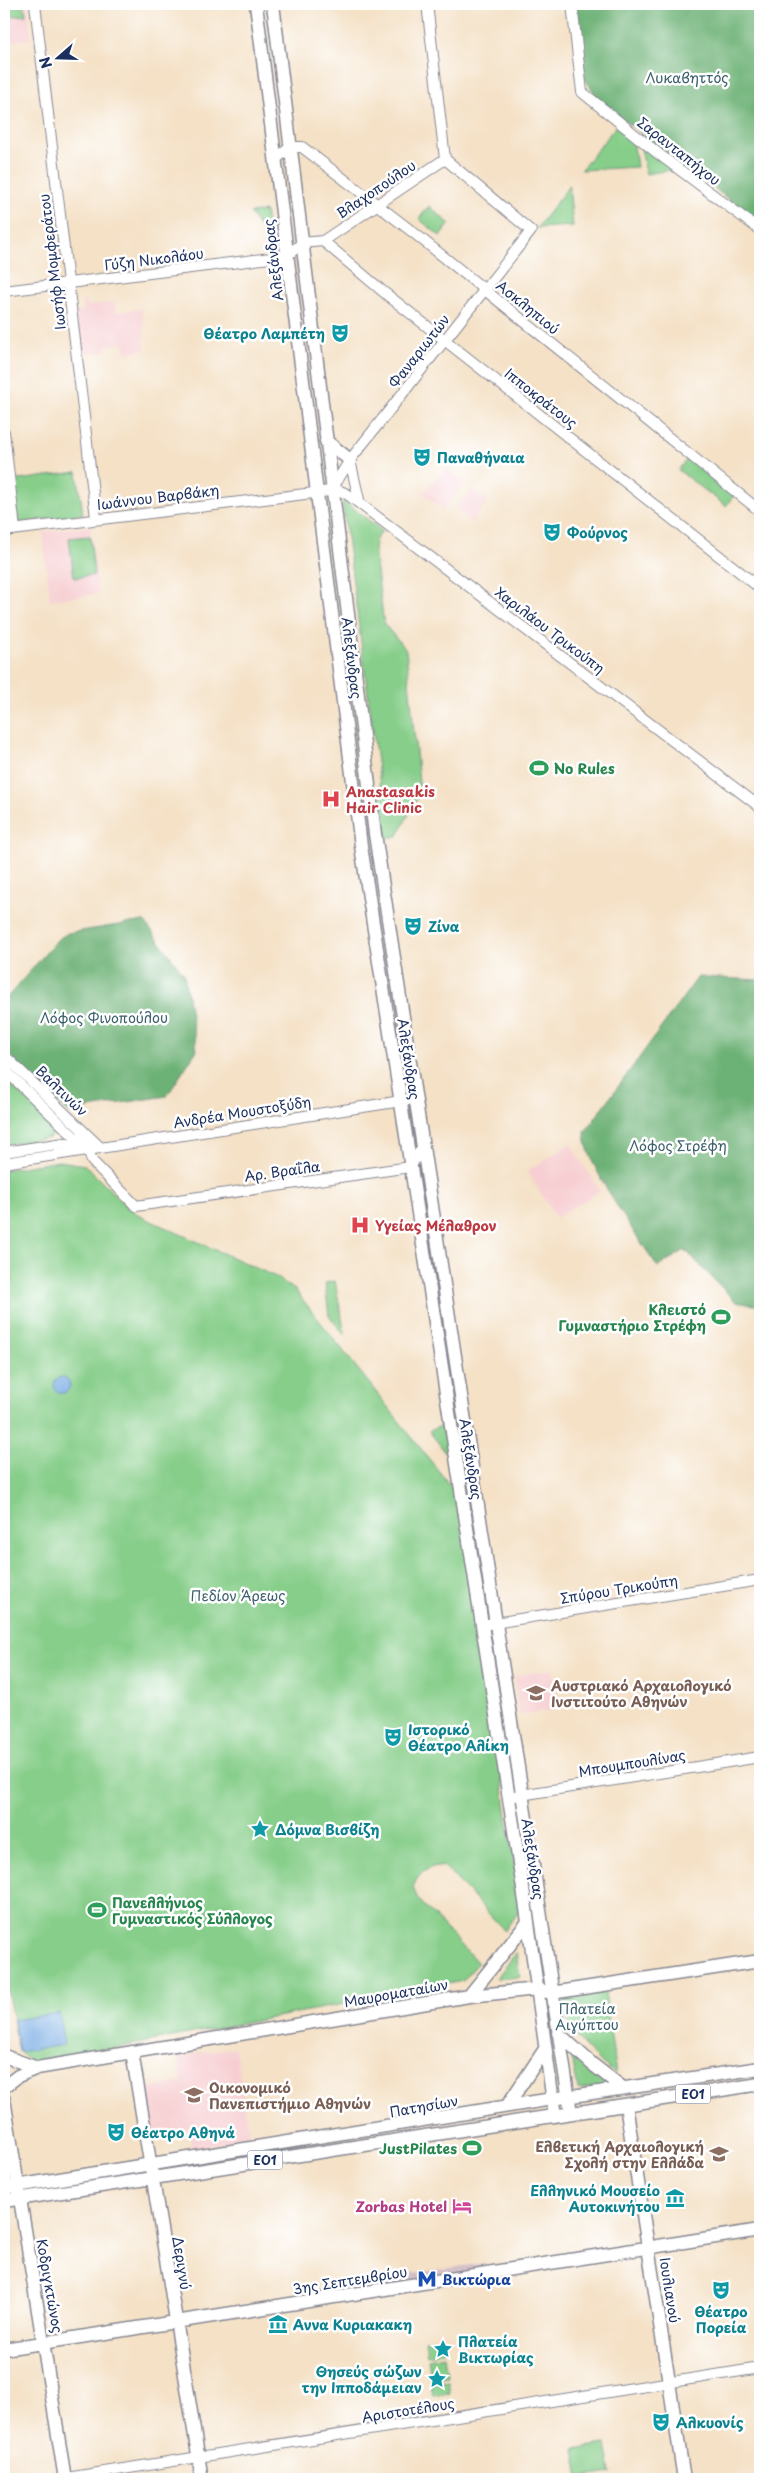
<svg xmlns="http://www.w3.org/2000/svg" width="764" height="2483" viewBox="0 0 764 2483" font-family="'Playpen Sans',sans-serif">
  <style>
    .built { fill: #f7cfd2 }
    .industrial { fill: #d2bdc6 }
    .green { fill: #86ce89; stroke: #507e74 }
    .forest { fill: #6cb175; stroke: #44706a }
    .water { fill: #76aae3; stroke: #486ca0 }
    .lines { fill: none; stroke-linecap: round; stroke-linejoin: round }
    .minor-casing { stroke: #888892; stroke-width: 12 }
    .major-casing { stroke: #888892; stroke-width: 15 }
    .minor { stroke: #fff; stroke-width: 10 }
    .major { stroke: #fff; stroke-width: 12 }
    .labels { text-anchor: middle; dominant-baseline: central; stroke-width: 5; stroke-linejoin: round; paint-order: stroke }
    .shield { fill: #fff; stroke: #5f6d8e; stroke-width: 1 }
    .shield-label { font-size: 12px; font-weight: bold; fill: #1b2f5e }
    .park-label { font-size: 14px; fill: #3b5f6b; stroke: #fff }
    .street-label { font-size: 14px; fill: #1b2f5e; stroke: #fff }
    .culture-label { font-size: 14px; font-weight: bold; fill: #0d838f; stroke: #fff; text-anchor: start }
    .leisure-label { font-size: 14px; font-weight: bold; fill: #27864d; stroke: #fff; text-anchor: start }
    .health-label { font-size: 14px; font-weight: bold; fill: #be3a42; stroke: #fff; text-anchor: start }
    .education-label { font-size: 14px; font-weight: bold; fill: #785e54; stroke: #fff; text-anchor: start }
    .hotel-label { font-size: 14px; font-weight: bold; fill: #b23c85; stroke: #fff; text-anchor: end }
    .transit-label { font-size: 14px; font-weight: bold; fill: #164399; stroke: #fff; text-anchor: start }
  </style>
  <rect width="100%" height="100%" fill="#fff"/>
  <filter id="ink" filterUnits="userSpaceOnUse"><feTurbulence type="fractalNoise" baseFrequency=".02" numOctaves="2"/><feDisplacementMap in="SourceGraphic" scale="10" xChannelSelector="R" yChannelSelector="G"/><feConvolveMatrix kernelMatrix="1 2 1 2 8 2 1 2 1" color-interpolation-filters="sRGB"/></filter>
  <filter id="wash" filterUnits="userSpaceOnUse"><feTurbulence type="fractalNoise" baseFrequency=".0096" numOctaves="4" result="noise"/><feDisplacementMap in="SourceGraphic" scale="20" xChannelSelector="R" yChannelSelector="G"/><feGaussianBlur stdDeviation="1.12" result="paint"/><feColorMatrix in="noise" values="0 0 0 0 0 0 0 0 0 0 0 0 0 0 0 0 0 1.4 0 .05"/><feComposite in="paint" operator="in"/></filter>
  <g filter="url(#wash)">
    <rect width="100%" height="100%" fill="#f4e1c6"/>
    <path class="built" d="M4,4H27L31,39L4,42Z
      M82,301H86L87,306L114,302L116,312L142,309L145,350L126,353L124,343L106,345V351L80,354L75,312L83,311Z
      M446,468L465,483L443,510L422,493Z
      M473,490L488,501L472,523L456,508Z
      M90,526L98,594L50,600L43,532Z
      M570,1144L600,1191L556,1218L527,1171Z
      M553,1669L559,1709L519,1715L514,1676Z
      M235,2047L250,2138L192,2149L188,2128L150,2134L144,2089L182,2082L178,2056Z"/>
    <path class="industrial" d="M485,2263L487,2278L369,2296L366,2280Z"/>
    <path class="green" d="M4,4H24L26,15L4,17Z
      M616,126L633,139L637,167L581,170Z
      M640,143L676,169L646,174Z
      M569,186L573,226L537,228Z
      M429,206L450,224L440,236L419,219Z
      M265,211L269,238L264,239L262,230L250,213Z
      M688,458L734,495L726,506L678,470Z
      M77,472L83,514L18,523L12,481Z
      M342,499L382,531L376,539L374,549L384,624L406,650L420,793L397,837H387Z
      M90,536L94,575L74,578L69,538Z
      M4,1079L54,1125L50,1138L4,1145Z
      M59,1161L85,1165L118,1198L140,1216L276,1277L295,1290L460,1498L521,1910L504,1930L444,1866C430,1864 417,1874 413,1888L418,1899L478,1963L463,1981L37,2063L25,2058L19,2052L4,1973V1170Z
      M335,1281L345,1335L329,1316L325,1283Z
      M448,1423L453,1462L429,1431Z
      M516,1953L520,1977L496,1979Z
      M605,1992L616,2074C585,2050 572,2038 560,1999Z
      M571,2052L608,2085L578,2090Z
      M440,2338L443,2352L427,2355L425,2340Z
      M444,2356L447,2376L431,2379L428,2359Z
      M448,2381L450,2394L433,2396L431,2383Z
      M606,2444L611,2473L579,2478L574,2449Z"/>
    <path class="forest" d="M574,4H760V223L600,102L584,77Z
      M144,921L184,974L197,1050L167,1096L76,1110L70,1114L4,1051V1001L58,939L68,933Z
      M698,977L760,980V1306L736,1302L685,1250L658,1267C639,1239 584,1164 585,1132Z"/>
    <path class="water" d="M54 1385a8 8 0 1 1 16 0a8 8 0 1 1-16 0Z
      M59,2013L64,2045L19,2052L14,2020Z"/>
  </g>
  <g filter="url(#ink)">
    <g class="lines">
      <g class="minor-casing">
        <path id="minor" d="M35,4L96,518
          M427,4L445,159
          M572,4L582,92L660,155L760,230
          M275,160L290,147H302L414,233L760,511
          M323,241L445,159
          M302,243L323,241L386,294L760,588
          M4,291L287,256L302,243
          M4,432L15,529
          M350,460L360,504
          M332,489L350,460L531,231L445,159
          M4,531L338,490L347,494L760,807
          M4,1055L101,1148
          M4,1069L87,1149
          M82,1130L92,1161L136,1206L410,1167L422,1148
          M4,1152L64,1143L84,1149
          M4,1163L414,1099
          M482,1625L760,1580
          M508,1797L760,1757
          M60,2479L760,2368"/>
      </g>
      <g class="major-casing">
        <path id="major" d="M256,4L361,846L526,1908L555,2116
          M273,4L375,834L571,2113
          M326,441L350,460
          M469,1996L528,1922
          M558,2033L592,2064L623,2088
          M132,2052L202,2479
          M4,2056L37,2068
          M4,2087L18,2076L37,2068L469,1996L537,1989L551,1993L760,1961
          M4,2099L65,2479
          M626,2105L684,2479
          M507,2106L545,2049
          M4,2188L552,2099L760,2068
          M4,2201L760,2084
          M4,2349L760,2230"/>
      </g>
      <use href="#minor" class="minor"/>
      <use href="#major" class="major"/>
    </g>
  </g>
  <defs>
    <g id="theatre-bare" transform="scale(1.5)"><path d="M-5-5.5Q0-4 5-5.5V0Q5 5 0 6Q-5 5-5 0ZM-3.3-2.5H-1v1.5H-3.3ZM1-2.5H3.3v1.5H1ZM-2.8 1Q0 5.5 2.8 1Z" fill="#0f9aa8" stroke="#fff" stroke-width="2.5" paint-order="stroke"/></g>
    <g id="stadium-bare" transform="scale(1.5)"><path d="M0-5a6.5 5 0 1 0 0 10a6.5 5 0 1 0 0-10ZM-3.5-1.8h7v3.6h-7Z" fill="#2e9e5b" stroke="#fff" stroke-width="2.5" paint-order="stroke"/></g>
    <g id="hospital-bare" transform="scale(1.5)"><path d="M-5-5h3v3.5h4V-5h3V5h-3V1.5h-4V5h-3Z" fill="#e0444e" stroke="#fff" stroke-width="2.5" paint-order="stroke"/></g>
    <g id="university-bare" transform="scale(1.5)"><path d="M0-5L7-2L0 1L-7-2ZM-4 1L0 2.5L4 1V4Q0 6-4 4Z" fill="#8d6e63" stroke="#fff" stroke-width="2.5" paint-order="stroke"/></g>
    <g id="sight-bare" transform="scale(1.5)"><path d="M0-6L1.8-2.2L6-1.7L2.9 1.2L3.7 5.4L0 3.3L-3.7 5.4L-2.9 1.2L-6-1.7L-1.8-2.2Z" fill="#0f9aa8" stroke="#fff" stroke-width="2.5" paint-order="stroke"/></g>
    <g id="museum-bare" transform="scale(1.5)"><path d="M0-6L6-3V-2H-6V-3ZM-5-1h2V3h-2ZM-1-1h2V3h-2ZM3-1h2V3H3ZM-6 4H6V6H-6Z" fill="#0f9aa8" stroke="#fff" stroke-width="2.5" paint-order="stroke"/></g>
    <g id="hotel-bare" transform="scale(1.5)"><path d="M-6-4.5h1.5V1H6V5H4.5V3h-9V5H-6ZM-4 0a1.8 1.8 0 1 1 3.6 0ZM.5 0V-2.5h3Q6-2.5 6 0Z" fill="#d1479c" stroke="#fff" stroke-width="2.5" paint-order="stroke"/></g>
    <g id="metro-bare" transform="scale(1.5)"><path d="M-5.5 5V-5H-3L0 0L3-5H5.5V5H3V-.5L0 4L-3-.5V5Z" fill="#1a4fb4" stroke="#fff" stroke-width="2.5" paint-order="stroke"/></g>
  </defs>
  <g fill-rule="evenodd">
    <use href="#theatre-bare" x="340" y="333"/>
    <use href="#theatre-bare" x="422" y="457"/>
    <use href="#theatre-bare" x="552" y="532"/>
    <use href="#stadium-bare" x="539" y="768"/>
    <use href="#hospital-bare" x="331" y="799"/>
    <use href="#theatre-bare" x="413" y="926"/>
    <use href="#hospital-bare" x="360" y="1225"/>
    <use href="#stadium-bare" x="721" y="1317"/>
    <use href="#university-bare" x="536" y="1693"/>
    <use href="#theatre-bare" x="393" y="1737"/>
    <use href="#sight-bare" x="260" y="1829"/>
    <use href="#stadium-bare" x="97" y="1910"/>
    <use href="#university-bare" x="194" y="2095"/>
    <use href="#theatre-bare" x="116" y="2132"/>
    <use href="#stadium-bare" x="472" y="2148"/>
    <use href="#university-bare" x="719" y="2154"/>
    <use href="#museum-bare" x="675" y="2198"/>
    <use href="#hotel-bare" x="462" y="2206"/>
    <use href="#metro-bare" x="427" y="2279"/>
    <use href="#theatre-bare" x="721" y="2290"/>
    <use href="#museum-bare" x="278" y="2324"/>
    <use href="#sight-bare" x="443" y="2349"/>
    <use href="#sight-bare" x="437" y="2379"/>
    <use href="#theatre-bare" x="661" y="2422"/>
  </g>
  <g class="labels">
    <g class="shield">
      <rect x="675.5" y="2084.5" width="35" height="19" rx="4"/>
      <rect x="247.5" y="2150.5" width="35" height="19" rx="4"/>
    </g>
    <g class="shield-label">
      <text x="693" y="2094">ΕΟ1</text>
      <text x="265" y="2160">ΕΟ1</text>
    </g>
    <g class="park-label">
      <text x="687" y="77">Λυκαβηττός</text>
      <text x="104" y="1017">Λόφος Φινοπούλου</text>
      <text x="678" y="1145">Λόφος Στρέφη</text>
      <text x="238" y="1595">Πεδίον Άρεως</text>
      <text x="587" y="2008">Πλατεία<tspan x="587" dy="16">Αιγύπτου</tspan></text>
    </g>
    <g class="street-label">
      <text transform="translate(679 151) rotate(38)">Σαρανταπήχου</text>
      <text transform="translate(376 189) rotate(-34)">Βλαχοπούλου</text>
      <text transform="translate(154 259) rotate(-7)">Γύζη Νικολάου</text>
      <text transform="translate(273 260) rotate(-97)">Αλεξάνδρας</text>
      <text transform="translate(52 262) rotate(-97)">Ιωσήφ Μομφεράτου</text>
      <text transform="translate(528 307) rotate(39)">Ασκληπιού</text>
      <text transform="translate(419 351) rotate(-52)">Φαναριωτών</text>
      <text transform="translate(541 398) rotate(38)">Ιπποκράτους</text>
      <text transform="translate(158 497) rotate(-7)">Ιωάννου Βαρβάκη</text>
      <text transform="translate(550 630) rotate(37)">Χαριλάου Τρικούπη</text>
      <text transform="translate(352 658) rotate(83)">Αλεξάνδρας</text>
      <text transform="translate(409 1059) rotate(81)">Αλεξάνδρας</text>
      <text transform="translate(62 1091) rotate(44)">Βαλτινών</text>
      <text transform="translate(242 1112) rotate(-9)">Ανδρέα Μουστοξύδη</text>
      <text transform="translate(282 1171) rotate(-8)">Αρ. Βραΐλα</text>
      <text transform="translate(471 1459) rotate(81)">Αλεξάνδρας</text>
      <text transform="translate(619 1589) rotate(-9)">Σπύρου Τρικούπη</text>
      <text transform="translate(632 1763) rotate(-9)">Μπουμπουλίνας</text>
      <text transform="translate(533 1859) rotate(81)">Αλεξάνδρας</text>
      <text transform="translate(396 1993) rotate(-10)">Μαυροματαίων</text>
      <text transform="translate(424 2106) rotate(-10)">Πατησίων</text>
      <text transform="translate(182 2263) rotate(81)">Δεριγνύ</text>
      <text transform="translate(350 2280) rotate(-9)">3ης Σεπτεμβρίου</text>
      <text transform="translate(50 2286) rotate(80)">Κοδριγκτώνος</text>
      <text transform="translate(670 2290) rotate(81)">Ιουλιανού</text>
      <text transform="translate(408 2410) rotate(-9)">Αριστοτέλους</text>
    </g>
    <g class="culture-label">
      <text x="325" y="333" text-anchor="end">Θέατρο Λαμπέτη</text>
      <text x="437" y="457">Παναθήναια</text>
      <text x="567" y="532">Φούρνος</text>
      <text x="428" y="926">Ζίνα</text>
      <text x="408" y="1729">Ιστορικό<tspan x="408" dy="16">Θέατρο Αλίκη</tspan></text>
      <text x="275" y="1829">Δόμνα Βισβίζη</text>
      <text x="131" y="2132">Θέατρο Αθηνά</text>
      <text x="660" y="2190" text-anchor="end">Ελληνικό Μουσείο<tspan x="660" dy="16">Αυτοκινήτου</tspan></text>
      <text x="721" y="2311" text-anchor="middle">Θέατρο<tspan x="721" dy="16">Πορεία</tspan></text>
      <text x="293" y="2324">Αννα Κυριακακη</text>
      <text x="458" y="2341">Πλατεία<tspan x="458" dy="16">Βικτωρίας</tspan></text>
      <text x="422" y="2371" text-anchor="end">Θησεύς σώζων<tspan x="422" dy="16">την Ιπποδάμειαν</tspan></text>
      <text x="676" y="2422">Αλκυονίς</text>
    </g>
    <g class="leisure-label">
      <text x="554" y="768">No Rules</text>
      <text x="706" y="1309" text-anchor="end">Κλειστό<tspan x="706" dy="16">Γυμναστήριο Στρέφη</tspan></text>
      <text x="112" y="1902">Πανελλήνιος<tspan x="112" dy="16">Γυμναστικός Σύλλογος</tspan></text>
      <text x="457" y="2148" text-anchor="end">JustPilates</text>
    </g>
    <g class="health-label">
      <text x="346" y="791">Anastasakis<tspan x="346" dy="16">Hair Clinic</tspan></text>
      <text x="375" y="1225">Υγείας Μέλαθρον</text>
    </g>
    <g class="education-label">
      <text x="551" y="1685">Αυστριακό Αρχαιολογικό<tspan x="551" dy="16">Ινστιτούτο Αθηνών</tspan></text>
      <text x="209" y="2087">Οικονομικό<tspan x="209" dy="16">Πανεπιστήμιο Αθηνών</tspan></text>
      <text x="704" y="2146" text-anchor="end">Ελβετική Αρχαιολογική<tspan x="704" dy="16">Σχολή στην Ελλάδα</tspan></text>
    </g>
    <g class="hotel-label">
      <text x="447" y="2206">Zorbas Hotel</text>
    </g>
    <g class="transit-label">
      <text x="442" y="2279">Βικτώρια</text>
    </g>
  </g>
  <rect width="764" height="2483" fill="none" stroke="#fff" stroke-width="20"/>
  <g transform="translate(58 58) rotate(250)" stroke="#ffffff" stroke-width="4" paint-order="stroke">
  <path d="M0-4L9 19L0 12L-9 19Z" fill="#1b2f5e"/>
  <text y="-8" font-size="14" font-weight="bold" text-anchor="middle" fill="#1b2f5e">N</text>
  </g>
</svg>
